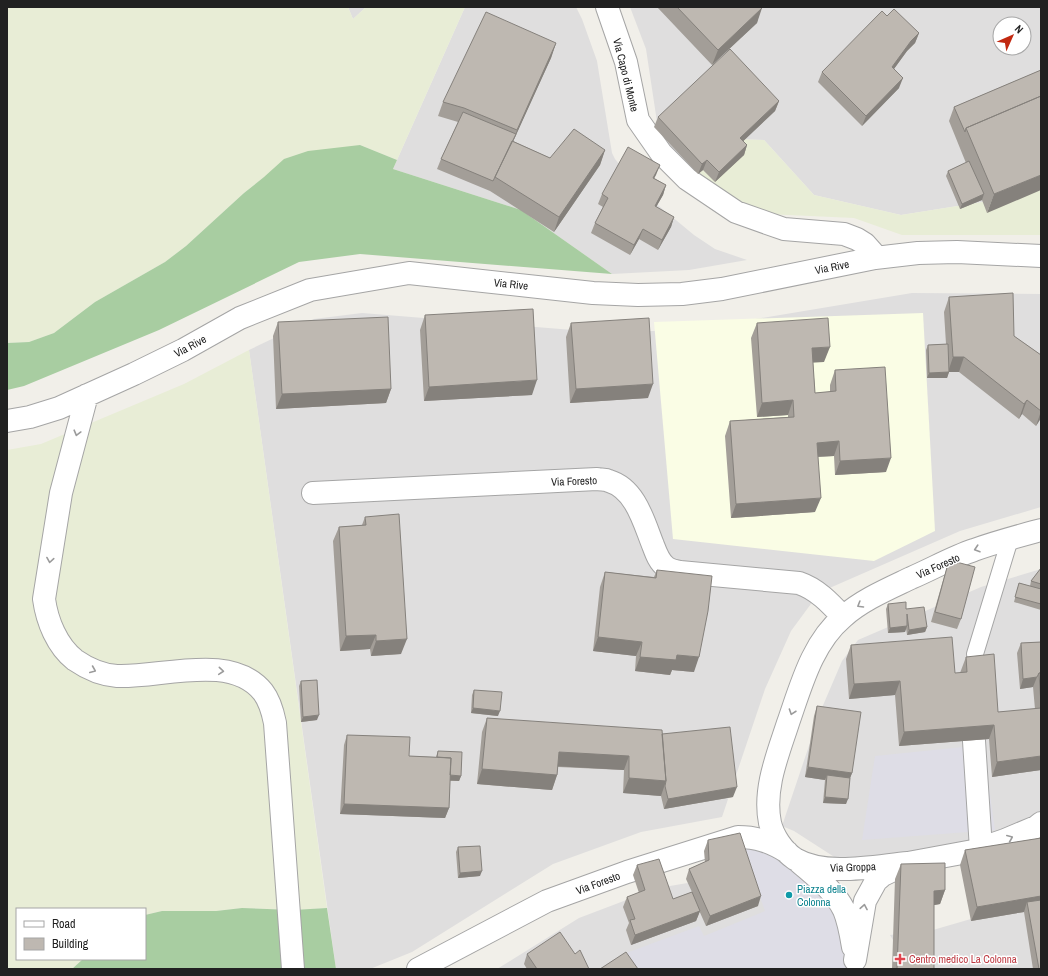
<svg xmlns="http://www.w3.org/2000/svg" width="1048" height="976" viewBox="0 0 1048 976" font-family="'Archivo Narrow',sans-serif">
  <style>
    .residential { fill: #dfdede; fill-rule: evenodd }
    .education { fill: #fafde5 }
    .farmland { fill: #e8edd6 }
    .forest { fill: #a8cda1 }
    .plaza { fill: #dedde6 }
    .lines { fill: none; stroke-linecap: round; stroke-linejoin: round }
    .service-casing { stroke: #a5a5a5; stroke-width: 18 }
    .pedestrian-casing { stroke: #a5a5a5; stroke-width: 24 }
    .minor-casing { stroke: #a5a5a5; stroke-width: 24 }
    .service { stroke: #fff; stroke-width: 16 }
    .pedestrian { stroke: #fff; stroke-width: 22 }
    .minor { stroke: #fff; stroke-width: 22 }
    .wall { fill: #a39e98 }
    .shaded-wall { fill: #85817c }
    .building { fill: #beb8b1; stroke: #85817c }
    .oneway { stroke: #9b9b9b }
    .culture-dot { fill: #0f9aa8; stroke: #fff; stroke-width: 1.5 }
    .health-dot { fill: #e0444e; stroke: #fff; stroke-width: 1.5 }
    .labels { text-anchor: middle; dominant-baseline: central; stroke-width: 3; stroke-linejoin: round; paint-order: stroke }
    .street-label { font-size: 11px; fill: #212121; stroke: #fff }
    .culture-label { font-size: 11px; fill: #0d838f; stroke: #fff; text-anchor: start }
    .health-label { font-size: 11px; fill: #be3a42; stroke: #fff; text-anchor: start }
  </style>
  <rect width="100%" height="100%" fill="#f1efe9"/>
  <path class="residential" d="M348,7H366L353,19Z
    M465,7H576L582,19L597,61L612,153L615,159L642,192L694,235L715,249L747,260L689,270L612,274L521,210L393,169Z
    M630,7H1041V186L989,201L901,215L814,195L764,140L729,139L694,172L676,157L659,135L646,49ZM1000,24H1024V48H1000Z
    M912,293L1041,294V507L960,531L825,590L816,597L791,631L765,689L722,817L641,832L553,864L412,952L370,969H336L249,350L314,319L362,313L610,333L695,329Z
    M1041,569V811L1018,832L967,858L839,860L794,831L782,826L821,710L842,661L858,640L981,587Z
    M741,874L841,969H497L579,918L658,888Z
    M1041,887V969H902L897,947L890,935L933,930L988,914Z"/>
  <path class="education" d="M923,313L935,531L874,561L673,539L654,322Z"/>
  <path class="farmland" d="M7,7H348L353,19L366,7H465L397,160L360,145L264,177L244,193L186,246L165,262L95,302L54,333L29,342L7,343Z
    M729,139L764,140L814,195L901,215L989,201L1041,186V235H902L854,218L766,214L738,205L694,172Z
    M249,350L327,908L293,910L242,908L216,911H162L145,915V909H17V959H83L72,969H7V450L41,444L184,384Z"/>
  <path class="forest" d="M360,145L397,160L393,169L521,210L612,274L360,254L299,262L159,330L24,386L7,390V343L29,342L54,333L95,302L165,262L186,246L244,193L264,177L284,159L308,151Z
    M242,908L293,910L327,908L336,969H72L83,959H145V915L162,911H216Z"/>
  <path class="plaza" d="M983,745L995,830L862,840L875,756Z
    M741,844H752L781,859L806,881L833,908L841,929L848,969H631L621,955L699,926L704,936L765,911Z"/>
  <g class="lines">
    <g class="service-casing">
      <path id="service" d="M975,654L1010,539"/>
    </g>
    <g class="pedestrian-casing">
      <path id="pedestrian" d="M974,741L981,849"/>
    </g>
    <g class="minor-casing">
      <path id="minor" d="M607,7L626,62L638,120L661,153L687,179L736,212L784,229L844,234L857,239L865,244L873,253L875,258
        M87,395L61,493L44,599C47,621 57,646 75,660C88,669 102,675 117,676C161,678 231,652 263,692C270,701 273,713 275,723L293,969
        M7,421L30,417L59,408L134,374L183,350L240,318L310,290L409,273L593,293L638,295L682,294L722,289L875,258L918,253L957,252L1041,256
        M313,493L597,479C601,480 605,479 609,481C636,489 644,523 653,545C656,553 659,562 666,567C670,570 675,571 680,572L799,583C817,589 830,603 843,617
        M799,862C815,876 835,891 844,910C849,922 851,935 853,947
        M908,863C875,866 826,877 795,859C783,851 773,836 770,823C763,789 778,754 788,723C801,686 812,643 843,617C862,600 888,589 911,578C932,569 953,557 974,550C996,542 1019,536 1041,530
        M855,960L865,901L876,881L883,875L908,863L973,851L1005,840L1036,827L1041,823
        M418,969L547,901L627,872L738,837C757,837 771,842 787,852"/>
    </g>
    <use href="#service" class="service"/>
    <use href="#pedestrian" class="pedestrian"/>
    <use href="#minor" class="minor"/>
  </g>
  <path class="wall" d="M657,7H760L757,23L712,65Z
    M887,16L919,33L915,43L907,51L894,69L899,88L862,126L818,82L822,72Z
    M556,43L551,58L513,141L550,158L605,150L600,165L554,232L490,191L437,169L441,159L458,122L438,116L443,102Z
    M1041,70L987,213L982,200L960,209L946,176L948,171L966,163L949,121L954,107Z
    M779,101L775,111L743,141L747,145L744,155L715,182L703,170L698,174L654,127L658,117Z
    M660,165L654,178L666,185L663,195L656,207L674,217L671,227L658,250L639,239L630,255L591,233L595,223L603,207L598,204L602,194Z
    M949,297L1014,336L1041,355V418L1036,426L1022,414L1019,419L959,372H949L947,378H927L926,350L928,345L946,344L944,312Z
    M425,315L532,395L424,401L420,330Z
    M278,322L391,389L386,403L276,409L273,336Z
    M571,323L648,398L570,403L566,337Z
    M757,323L824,362H813L815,393L830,392V385L835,370L886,472L835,475L834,456L818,457L815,512L731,518L725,436L730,421L788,417V415L757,417L751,338Z
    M365,517L401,654L371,656L370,649L340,651L333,541L339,527L362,525Z
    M949,560L961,619L957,629L931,622L946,570Z
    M1041,568V610L1014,602L1019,583L1030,586L1031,581Z
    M657,570L694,672L672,670L670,675L635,671L636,656L593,651L600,587L605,572L654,577Z
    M888,604L906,609L927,627L925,632L907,635L906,628L905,632L888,633L886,609Z
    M1041,642V770L992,777L989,739L899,746L895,695L849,699L846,659L851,645L955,673H960L966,657L998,712L1035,709L1033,687L1020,689L1017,653L1021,643Z
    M301,681L317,720L301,722L299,686Z
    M474,690L498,716L471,713L472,695Z
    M817,706L852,773L850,778L846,804L823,803L825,780L805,777L814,716Z
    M487,718L662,734L733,797L664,809L661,796L623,793L624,770L558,767L557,775L552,790L477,784L482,732Z
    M347,735L409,756L436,757L438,751L461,776L459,781H450L449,808L445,818L340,814L344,745Z
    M1041,838V969H1033L1024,912L971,921L960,865L965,850Z
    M708,840L758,906L706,926L698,908L700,911L696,921L631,945L626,930L629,923L623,907L627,897L639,893L633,875L637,865L673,899L692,892L686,879L689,869L705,862L704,851Z
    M458,847L480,876L458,878L456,852Z
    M901,864L945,890L940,904L934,905V969H892L895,879Z
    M527,954H575L589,969H527L524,964Z"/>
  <path class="shaded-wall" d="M762,8L757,23L712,65L718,50Z
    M919,33L915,43L907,51L888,77L892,67L911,41Z
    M556,43L551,58L512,144L495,177L515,135Z
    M903,78L899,88L862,126L866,116Z
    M779,101L775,111L736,148L740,138Z
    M747,145L744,155L715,182L719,172Z
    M605,150L600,165L554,232L559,217Z
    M707,160L703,170L698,174L702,164Z
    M660,165L656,175L649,188L653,178Z
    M1041,175V190L987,213L994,194Z
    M666,185L663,195L651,216L655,206Z
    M984,194L982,200L960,209L962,204Z
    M674,217L671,227L658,250L662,240Z
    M643,229L639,239L630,255L634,245Z
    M830,347L824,362L807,363L812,348Z
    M953,357H964L959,372H948Z
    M949,372L947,378H927L929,373Z
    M537,380L532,395L424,401L429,387Z
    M653,384L648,398L570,403L576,389Z
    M391,389L386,403L276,409L282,394Z
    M793,400L788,415L757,417L762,403Z
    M1027,400L1022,414L1019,419L1024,404Z
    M1041,411V418L1036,426Z
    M839,441L834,456L811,457L817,443Z
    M891,458L886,472L835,475L840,461Z
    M821,498L815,512L731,518L736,504Z
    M907,626L905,632L888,633L890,628Z
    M927,627L925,632L907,635L909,630Z
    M376,635L370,649L340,651L346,636Z
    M598,637L642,642L636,656L593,651Z
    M407,639L401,654L371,656L376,641Z
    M677,655L699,657L694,672L672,670L670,675L635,671L640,657Z
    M1037,677L1033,687L1020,689L1023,679Z
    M900,681L895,695L849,699L854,684Z
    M473,708L500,711L498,716L471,713Z
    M319,715L317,720L301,722L303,717Z
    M994,725L989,739L899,746L904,732Z
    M559,752L629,756L624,770L553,766Z
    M1041,756V770L992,777L997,762Z
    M808,767L852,773L848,784L827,775L825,780L805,777Z
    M482,769L557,775L552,790L477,784Z
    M448,775L461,776L459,781L446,780Z
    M629,778L666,781L661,796L623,793Z
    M737,787L733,797L664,809L668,799Z
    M825,797L848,799L846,804L823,803Z
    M344,804L449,808L445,818L340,814Z
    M482,871L480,876L458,878L460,873Z
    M945,890L940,904L929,906L934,891Z
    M761,896L758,906L706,926L710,916Z
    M1041,896V909L1027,902L1024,912L971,921L977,907Z
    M700,911L696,921L631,945L635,935Z"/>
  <path class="building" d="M677,7H760L762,8L718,50Z
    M894,9L919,33L911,41L892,67L903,78L866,116L822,72L882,11L887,16Z
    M486,12L556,43L517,130L464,108L443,102Z
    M730,49L779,101L740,138L747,145L719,172L707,160L702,164L658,117Z
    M1041,70V96L966,128L965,132L954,107Z
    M1041,96V175L994,194L966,128Z
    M463,112L516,134L493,181L441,159Z
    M574,129L605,150L559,217L495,177L512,141L550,158Z
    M628,147L660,165L653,178L666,185L655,206L674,217L662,240L643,229L634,245L595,223L608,198L602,194Z
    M969,161L984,194L962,204L948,171Z
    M1013,293L1014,336L1041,355V411L1027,400L1024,404L964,357H953L949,297Z
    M533,309L537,380L429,387L425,315Z
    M388,317L391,389L282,394L278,322Z
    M649,318L653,384L576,389L571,323Z
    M828,318L830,347L812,348L815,393L836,391L835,370L885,367L891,458L840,461L839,441L817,443L821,498L736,504L730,421L794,417L793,400L762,403L757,323Z
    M948,344L949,372L929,373L928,345Z
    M399,514L407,639L376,641V635L346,636L339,527L366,525L365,517Z
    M949,560L975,567L961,619L935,612Z
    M1041,568V584L1031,581Z
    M657,570L712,576L708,611L699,657L677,655L676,660L640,657L642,642L598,637L605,572L656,578Z
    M1019,583L1041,589V604L1015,597Z
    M906,602V609L924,607L927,627L909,630L907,614V626L890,628L888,604Z
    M952,637L955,673L967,672L966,657L994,654L998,712L1041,708V756L997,762L994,725L904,732L900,681L854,684L851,645Z
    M1041,642V673H1039L1037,677L1023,679L1021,643Z
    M1039,673H1041V705Z
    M317,680L319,715L303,717L301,681Z
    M474,690L502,692L500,711L473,708Z
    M817,706L861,712L852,773L808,767Z
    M487,718L662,730L666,781L629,778V756L559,752L557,775L482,769Z
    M730,727L737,787L668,799L665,786L666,781L662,734Z
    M347,735L410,737L409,756L451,758L449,808L344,804Z
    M438,751L462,752L461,776L450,775L451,758L437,757Z
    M827,775L850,778L848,799L825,797Z
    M740,833L761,896L710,916L689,869L709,860L708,840Z
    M1041,838V896L977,907L965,850Z
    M480,846L482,871L460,873L458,847Z
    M659,859L673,899L692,892L700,911L635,935L630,920L635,919L627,897L645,890L637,865Z
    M945,863V890L934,891V969H897L901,864Z
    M1041,900V969H1039L1027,902Z
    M560,932L575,954L580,950L589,969H537L527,954Z
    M626,952L638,969H600Z"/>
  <defs><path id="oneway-chevron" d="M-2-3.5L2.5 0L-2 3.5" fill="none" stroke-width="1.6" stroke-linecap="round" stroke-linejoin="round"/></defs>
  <g class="oneway">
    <use href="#oneway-chevron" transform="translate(77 433) rotate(105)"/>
    <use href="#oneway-chevron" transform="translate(977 549) rotate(162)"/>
    <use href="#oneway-chevron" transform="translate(50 560) rotate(99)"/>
    <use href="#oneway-chevron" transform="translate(860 605) rotate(149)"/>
    <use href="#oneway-chevron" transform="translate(93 670) rotate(23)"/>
    <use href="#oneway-chevron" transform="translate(221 671) rotate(5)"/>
    <use href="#oneway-chevron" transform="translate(792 712) rotate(109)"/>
    <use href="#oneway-chevron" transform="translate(1010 838) rotate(-23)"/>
    <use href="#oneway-chevron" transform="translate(864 907) rotate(-80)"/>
  </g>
  <circle class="culture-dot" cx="789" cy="895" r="4"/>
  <path class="health-dot" d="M898 953h4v4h4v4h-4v4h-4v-4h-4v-4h4z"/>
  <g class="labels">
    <g class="street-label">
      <text transform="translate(626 75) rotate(76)">Via Capo di Monte</text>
      <text transform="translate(832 267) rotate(-11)">Via Rive</text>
      <text transform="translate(511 284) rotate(6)">Via Rive</text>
      <text transform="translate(190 346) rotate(-28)">Via Rive</text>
      <text transform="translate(574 481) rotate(-2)">Via Foresto</text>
      <text transform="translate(938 566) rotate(-24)">Via Foresto</text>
      <text transform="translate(853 867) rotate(-2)">Via Groppa</text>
      <text transform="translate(598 883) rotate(-20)">Via Foresto</text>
    </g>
    <g class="culture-label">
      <text x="797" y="889">Piazza della<tspan x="797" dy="13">Colonna</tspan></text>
    </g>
    <g class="health-label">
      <text x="909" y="959">Centro medico La Colonna</text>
    </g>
  </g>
  <rect width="1048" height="976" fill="none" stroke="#212121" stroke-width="16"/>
  <rect x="16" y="908" width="130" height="52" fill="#ffffff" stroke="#a6a6a6"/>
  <rect x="24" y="921" width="20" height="6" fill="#ffffff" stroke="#a6a6a6"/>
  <text x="52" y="928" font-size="12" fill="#212121">Road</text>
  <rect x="24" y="938" width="20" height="12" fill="#beb8b1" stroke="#a6a6a6"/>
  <text x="52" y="948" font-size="12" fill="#212121">Building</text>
  <g transform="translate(1012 36) rotate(45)"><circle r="19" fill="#ffffff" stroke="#a6a6a6"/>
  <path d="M0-3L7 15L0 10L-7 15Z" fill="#c22810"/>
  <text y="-6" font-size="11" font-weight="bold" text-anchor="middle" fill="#212121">N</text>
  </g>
</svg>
